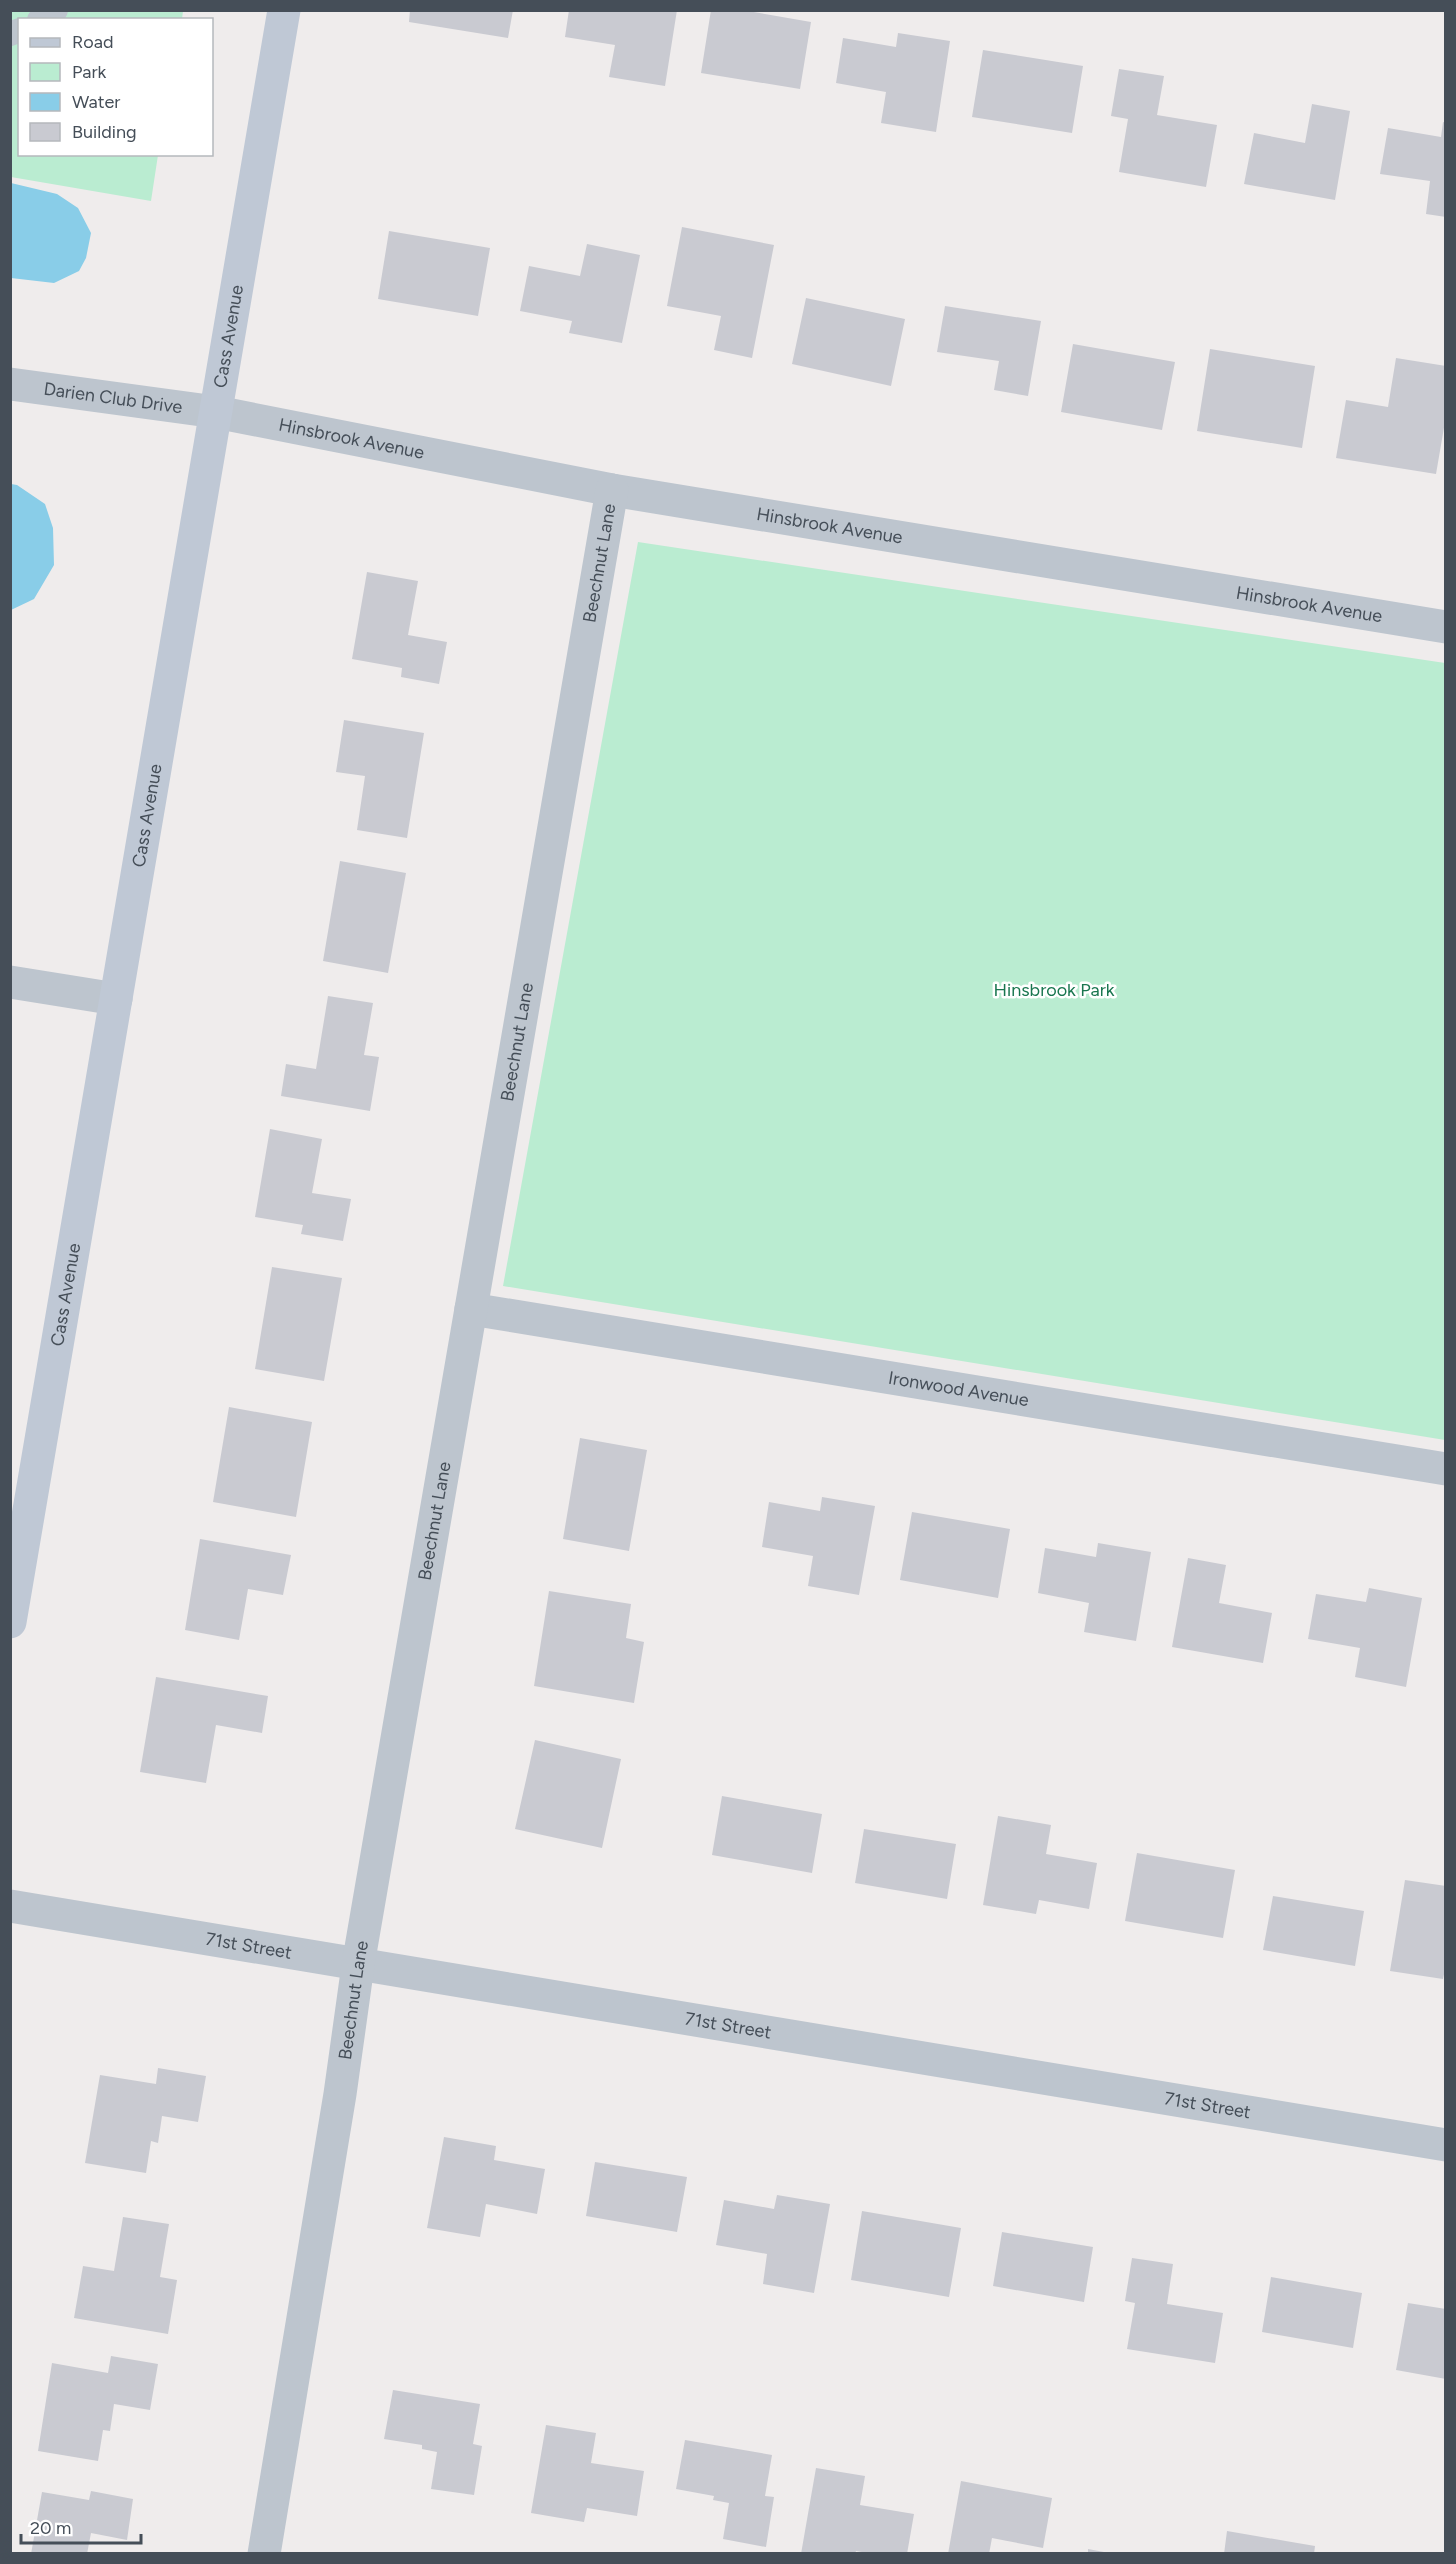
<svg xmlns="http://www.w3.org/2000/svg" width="1456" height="2564" viewBox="0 0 1456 2564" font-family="Figtree,sans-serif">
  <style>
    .green { fill: #baecd1 }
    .water { fill: #89cde8 }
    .building { fill: #c9cad1 }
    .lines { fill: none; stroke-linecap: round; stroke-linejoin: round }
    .service { stroke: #bdc5ce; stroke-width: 24 }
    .minor { stroke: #bdc5ce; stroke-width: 33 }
    .secondary { stroke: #bfc8d5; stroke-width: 33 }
    .labels { text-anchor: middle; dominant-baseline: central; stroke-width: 5; stroke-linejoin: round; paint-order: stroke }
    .street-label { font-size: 18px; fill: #454e58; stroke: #fff }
    .park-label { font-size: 18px; fill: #19764f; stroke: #fff }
  </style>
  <rect width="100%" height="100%" fill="#efecec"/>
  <path class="green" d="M10,11H183L182,19L20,20V154L158,155L151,201L11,177Z
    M638,542L1445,663V1440L503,1286Z"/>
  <path class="water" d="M11,183L57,194L78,208L91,233L86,258L79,271L54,283L11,278Z
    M11,484L17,485L45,504L53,528L54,565L34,599L11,610Z"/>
  <path class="building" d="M410,10H513L508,38L409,22Z
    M569,10H677L665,86L609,77L615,45L565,37Z
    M711,10H742L811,22L800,89L701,73Z
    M898,33L950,41L936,132L881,123L886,92L836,83L843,38L896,47Z
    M983,50L1083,66L1072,133L972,117Z
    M1119,69L1164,76L1157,115L1217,125L1206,187L1119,172L1128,119L1111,116Z
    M1312,104L1350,111L1335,200L1244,184L1254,133L1305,143Z
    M1443,122L1446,123V217L1426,214L1430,181L1380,174L1388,128L1441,137Z
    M682,227L774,245L752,358L714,350L721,316L667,306Z
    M389,231L490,248L478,316L378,299Z
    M587,244L640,255L622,343L569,333L572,321L520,311L529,266L580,276Z
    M806,298L905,319L891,386L792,364Z
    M945,306L1041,321L1028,396L994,390L999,361L937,352Z
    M1073,344L1175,362L1162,430L1061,412Z
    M1210,349L1315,366L1302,448L1197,431Z
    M1396,358L1446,366V416L1436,474L1336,458L1346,400L1388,407Z
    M367,572L418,581L408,635L447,642L439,684L401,677L402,668L352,659Z
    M344,720L424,733L407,838L357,830L365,776L336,772Z
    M340,861L406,873L388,973L323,961Z
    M328,996L373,1003L364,1055L379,1057L370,1111L281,1096L286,1064L316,1069Z
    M270,1129L322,1139L312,1193L351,1199L343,1241L301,1234L303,1225L255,1217Z
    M272,1267L342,1278L324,1381L255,1369Z
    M229,1407L312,1422L296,1517L213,1502Z
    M580,1438L647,1450L629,1551L563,1539Z
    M822,1497L875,1506L859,1595L808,1586L813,1556L762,1547L769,1502L820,1511Z
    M912,1512L1010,1529L998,1598L900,1580Z
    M200,1539L291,1555L283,1595L248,1589L239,1640L185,1630Z
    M1098,1543L1151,1552L1136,1641L1084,1632L1089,1603L1038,1593L1045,1548L1096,1557Z
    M1188,1558L1226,1565L1219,1603L1272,1613L1263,1663L1172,1647Z
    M1369,1588L1422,1598L1406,1687L1355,1677L1360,1648L1308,1639L1316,1594L1366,1602Z
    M549,1591L631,1604L626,1638L644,1642L634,1703L534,1686Z
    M156,1677L268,1696L262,1733L216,1725L206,1783L140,1772Z
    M535,1740L621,1759L602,1848L515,1829Z
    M722,1796L822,1814L812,1873L712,1855Z
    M998,1816L1051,1825L1046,1854L1097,1863L1089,1909L1039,1900L1036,1914L983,1905Z
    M864,1829L956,1844L947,1899L855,1883Z
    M1137,1853L1235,1870L1223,1938L1125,1921Z
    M1405,1880L1446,1886V1965L1443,1979L1390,1971Z
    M1273,1896L1364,1911L1355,1966L1263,1950Z
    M158,2068L206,2076L198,2122L162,2116L158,2143L151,2141L146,2173L85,2163L100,2075L156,2084Z
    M444,2137L496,2146L494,2160L545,2169L537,2214L486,2204L480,2237L427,2228Z
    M595,2162L687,2177L677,2232L586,2216Z
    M777,2195L830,2204L814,2293L763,2284L767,2254L716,2245L724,2200L774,2209Z
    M862,2211L961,2228L949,2297L851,2280Z
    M123,2217L169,2224L160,2277L177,2280L168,2334L74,2318L83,2266L114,2271Z
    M1002,2232L1093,2247L1084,2302L993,2286Z
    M1132,2258L1173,2264L1167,2304L1223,2313L1215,2363L1127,2349L1135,2303L1125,2301Z
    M1271,2277L1362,2293L1353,2348L1262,2332Z
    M1408,2303L1446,2309V2379L1396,2370Z
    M111,2356L158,2364L150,2410L114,2404L110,2431L103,2430L98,2461L38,2451L52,2363L108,2373Z
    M393,2390L480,2404L473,2444L482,2446L474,2495L431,2489L437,2452L422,2449V2445L384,2439Z
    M546,2425L596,2433L591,2463L644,2471L637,2516L587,2508L584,2522L531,2513Z
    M685,2440L772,2455L765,2496L774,2497L766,2547L723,2539L729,2503L713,2500L714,2496L676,2489Z
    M816,2468L865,2476L860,2505L914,2514L907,2554H873L856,2551L855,2554H801Z
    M961,2481L1052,2498L1043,2548L992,2538L989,2554H948Z
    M91,2491L133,2499L127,2540L91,2533L87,2554H31L42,2492L89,2500Z
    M1227,2531L1315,2546L1314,2554H1224Z
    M1088,2549L1104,2552V2554H1088Z"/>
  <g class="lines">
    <path class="service" d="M39,20L56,10
      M10,34L20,30"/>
    <g class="minor">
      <path id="s1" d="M10,384L216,412L612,490L1446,627"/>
      <path d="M10,982L116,999"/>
      <path id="s2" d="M471,1309L1446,1469"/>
      <path id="s3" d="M10,1906L1446,2145"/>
      <path id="s4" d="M264,2554L340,2094L358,1965L612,490"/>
    </g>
    <path class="secondary" id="s5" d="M10,1622L284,10"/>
  </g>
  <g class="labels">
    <g class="street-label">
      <text stroke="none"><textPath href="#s5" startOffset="1304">Cass Avenue</textPath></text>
      <text stroke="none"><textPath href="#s1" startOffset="104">Darien Club Drive</textPath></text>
      <text stroke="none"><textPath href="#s1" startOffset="346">Hinsbrook Avenue</textPath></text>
      <text stroke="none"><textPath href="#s1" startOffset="832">Hinsbrook Avenue</textPath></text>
      <text stroke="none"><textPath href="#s4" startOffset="2019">Beechnut Lane</textPath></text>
      <text stroke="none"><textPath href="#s1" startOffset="1318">Hinsbrook Avenue</textPath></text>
      <text stroke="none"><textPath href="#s5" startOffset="818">Cass Avenue</textPath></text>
      <text stroke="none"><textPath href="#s4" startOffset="1533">Beechnut Lane</textPath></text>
      <text stroke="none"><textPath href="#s5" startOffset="332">Cass Avenue</textPath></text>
      <text stroke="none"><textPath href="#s2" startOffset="494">Ironwood Avenue</textPath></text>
      <text stroke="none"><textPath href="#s4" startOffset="1047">Beechnut Lane</textPath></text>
      <text stroke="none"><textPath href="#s3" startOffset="242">71st Street</textPath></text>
      <text stroke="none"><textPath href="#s4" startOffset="561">Beechnut Lane</textPath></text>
      <text stroke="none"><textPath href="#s3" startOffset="728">71st Street</textPath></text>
      <text stroke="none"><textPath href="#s3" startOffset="1214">71st Street</textPath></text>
    </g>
    <g class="park-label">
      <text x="1054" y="990">Hinsbrook Park</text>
    </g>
  </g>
  <rect width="1456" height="2564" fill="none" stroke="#454e58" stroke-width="24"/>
  <rect x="18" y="18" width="195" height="138" fill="#ffffff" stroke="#b5b8bc" stroke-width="1.5"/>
  <rect x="30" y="38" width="30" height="9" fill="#bfc8d5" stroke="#b5b8bc" stroke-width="1.5"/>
  <text x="72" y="48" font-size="18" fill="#454e58">Road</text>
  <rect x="30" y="63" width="30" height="18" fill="#baecd1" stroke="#b5b8bc" stroke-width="1.5"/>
  <text x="72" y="78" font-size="18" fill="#454e58">Park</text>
  <rect x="30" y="93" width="30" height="18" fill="#89cde8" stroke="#b5b8bc" stroke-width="1.5"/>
  <text x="72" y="108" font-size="18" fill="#454e58">Water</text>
  <rect x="30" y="123" width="30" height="18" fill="#c9cad1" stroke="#b5b8bc" stroke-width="1.5"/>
  <text x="72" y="138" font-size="18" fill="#454e58">Building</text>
  <path d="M21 2534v9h120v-9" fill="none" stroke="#454e58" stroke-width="3"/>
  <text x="30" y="2534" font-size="18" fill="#454e58" stroke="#ffffff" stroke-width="4.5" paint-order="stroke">20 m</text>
</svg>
